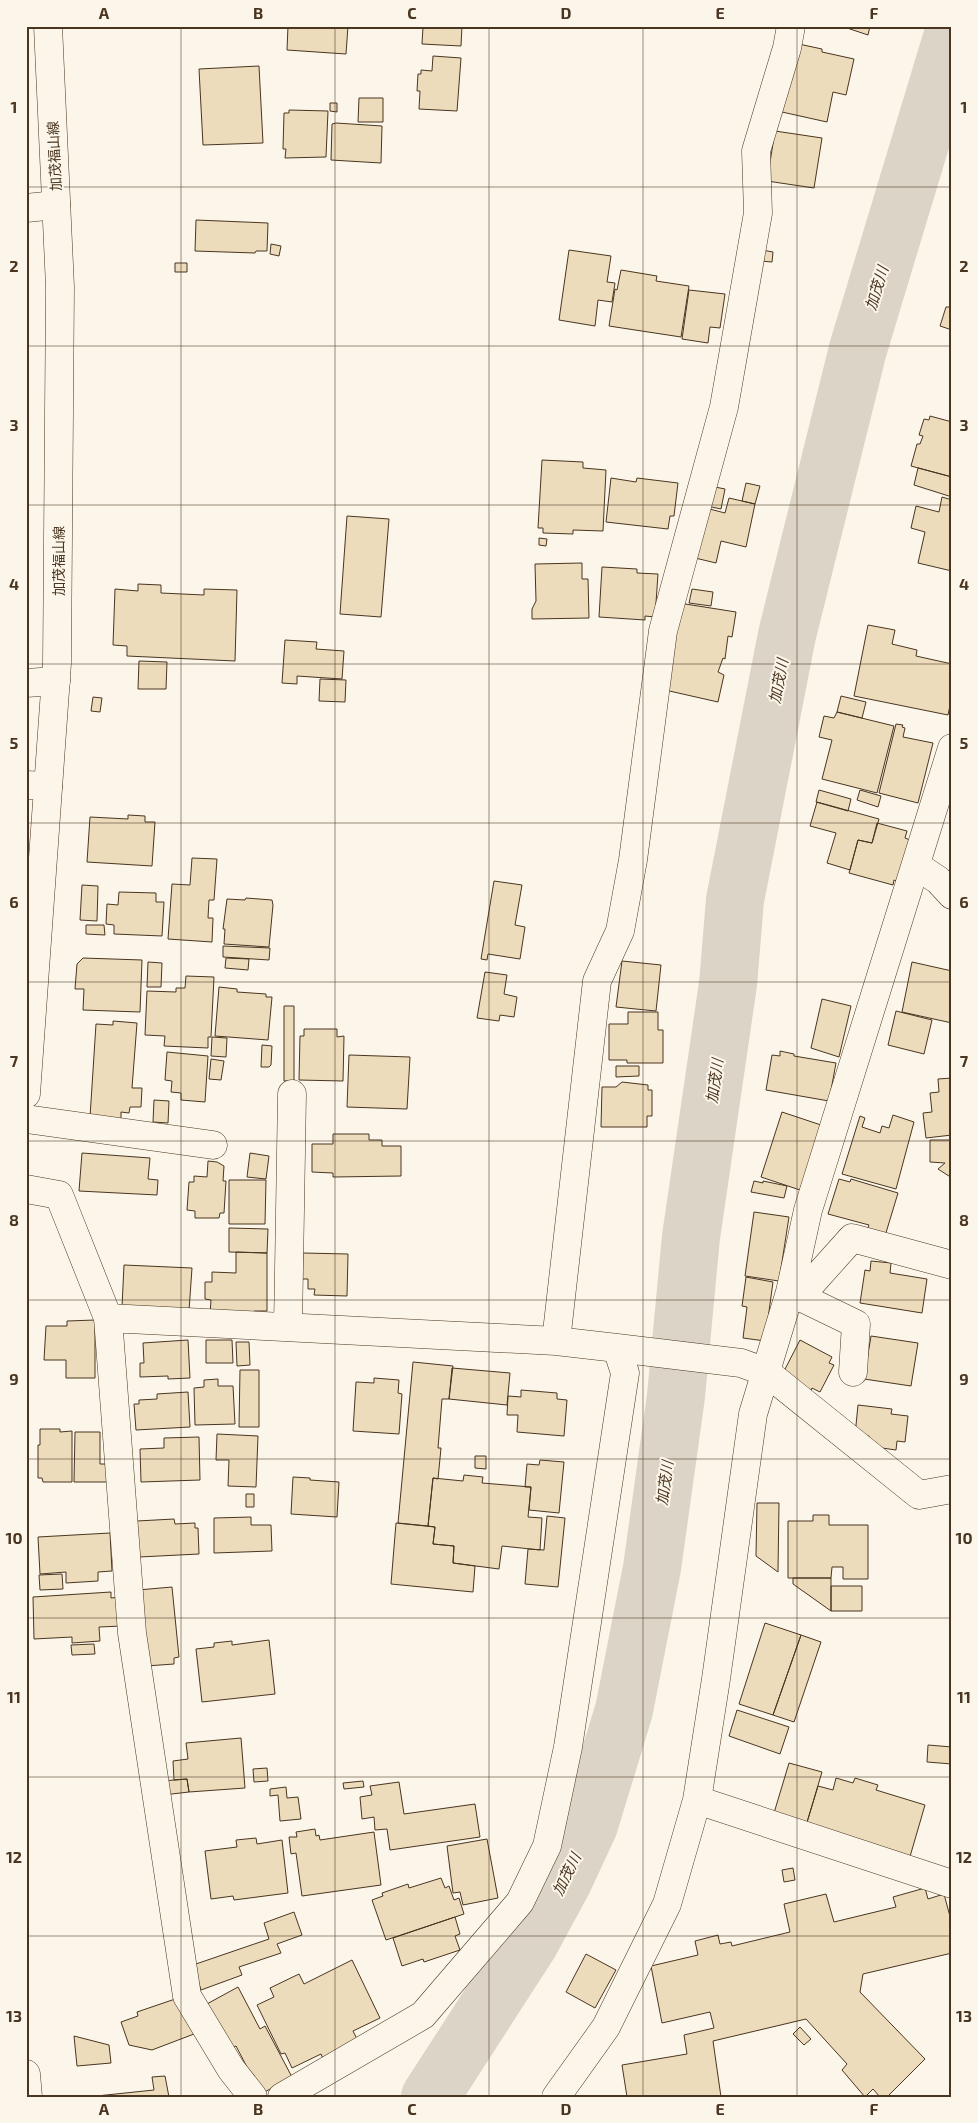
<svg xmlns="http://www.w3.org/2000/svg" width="978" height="2123" viewBox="0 0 978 2123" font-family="'Exo 2','Noto Sans JP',sans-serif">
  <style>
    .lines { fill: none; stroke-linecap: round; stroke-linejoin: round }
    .river { stroke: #dcd4c6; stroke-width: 58 }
    .building { fill: #ecdcbc; stroke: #4a3520 }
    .street-casing { stroke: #4a3520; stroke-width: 29 }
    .secondary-casing { stroke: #4a3520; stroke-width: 29 }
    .street { stroke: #fbf6e9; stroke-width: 28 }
    .secondary { stroke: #fbf6e9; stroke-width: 28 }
    .grid { fill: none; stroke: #4a3520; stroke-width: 1; stroke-opacity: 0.55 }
    .labels { text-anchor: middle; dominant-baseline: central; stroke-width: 4; stroke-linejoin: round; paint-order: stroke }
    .street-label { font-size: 14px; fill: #4a3520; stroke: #fbf6e9 }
    .water-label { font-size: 15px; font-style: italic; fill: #4a3520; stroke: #fbf6e9 }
    .neatline { fill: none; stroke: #4a3520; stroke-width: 2 }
    .grid-label { font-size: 16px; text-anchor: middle; font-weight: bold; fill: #4a3520 }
  </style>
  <rect width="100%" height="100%" fill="#fbf6e9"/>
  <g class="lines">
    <path class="river" d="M430,2097L530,1942L563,1881L589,1825L624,1710L652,1568L676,1396L691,1237L728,984L735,900L787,635L858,349L952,38"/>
  </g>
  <path class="building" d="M288,26H348L346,54L287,50Z
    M417,26H462L461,46L422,44L423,27Z
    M841,26H870L868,35Z
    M794,43L822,49V52L854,59L846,95L833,92L827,122L782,112L788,85Z
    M433,56L461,58L457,111L419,109L420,91H417L418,74H421V70L432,71Z
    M259,66L263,143L203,145L199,69Z
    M359,98H383V122H358Z
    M330,103H337V112L330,111Z
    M289,110L328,111L326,157L285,158L286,149H283L284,113H289Z
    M336,123L382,126L381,163L331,160L332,124Z
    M775,131L822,138L814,188L767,181Z
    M196,220L268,223L267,251H256L255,253L195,251Z
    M271,244L281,246L279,256L270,254Z
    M569,250L611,256L607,282L615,283L612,302L598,300L595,326L559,320Z
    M762,250L773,252L772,262L760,261Z
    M175,263H187V272H175Z
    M621,270L657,276L656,281L689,286L681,337L609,326L615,289L617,290Z
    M689,290L725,294L720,328L710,327L708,343L682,339Z
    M952,304V330L940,326L946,307H951Z
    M930,416L952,422V477L911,466L917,444H920L923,436L919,435L924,419L929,420Z
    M542,460L583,462V468L606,470L603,531L573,530V534L543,533V528H538Z
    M918,468L952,477V497L914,485Z
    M611,478L636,482L637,478L678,483L674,516H670L668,529L606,522Z
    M746,483L760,486L755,504L742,501Z
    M710,486L725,489L721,509L707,506Z
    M942,497L952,500V571L918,563L925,532L911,528L916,506L939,512Z
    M729,498L755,504L746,547L721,541L716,563L691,557L702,507L725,513Z
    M347,516L389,519L381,617L340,614Z
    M539,538L547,539L546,546L539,545Z
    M582,563V579H588L589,618L532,619V609L536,601L535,564Z
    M602,567L637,569V573L658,574L655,617L645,616V620L599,617Z
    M138,584L161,585V593L204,595V589L237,590L235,661L127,656V646L113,645L115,589L138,591Z
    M692,589L713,592L711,606L689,603Z
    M679,603L736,612L732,637L728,636L725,659L723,658L718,672L724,675L718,702L665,690Z
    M868,625L895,630L892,644L917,650L916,656L952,664V696L948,715L854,696Z
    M285,640L317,642L316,649L344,651L342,679L297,676V684L282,683Z
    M139,661L167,662L166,689H138Z
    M320,679L346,680L345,702L319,701Z
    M841,696L866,702L862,718L837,712Z
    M93,697L102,698L100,712L91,711Z
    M837,712L894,726L877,793L822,779L832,740L819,737L824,716L834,718Z
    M896,724L903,725L902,727L905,728L903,737L933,743L918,803L879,793Z
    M819,790L851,799L848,811L816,802Z
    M860,790L881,796L878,807L857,800Z
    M817,802L879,819L872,843L858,840L850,870L827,863L836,833L810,826Z
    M128,815L145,816V822H155L152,866L87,862L90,817L128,819Z
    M877,823L907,831L905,838L910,840L899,882L894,880L893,885L849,873L858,840L872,843Z
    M192,858L217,859L214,900H209L208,918H213L212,942L168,939L172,884L190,885Z
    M494,881L522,885L515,925L525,927L520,959L488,954L487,960L481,959Z
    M82,885L98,886L97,921L80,920Z
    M119,892L156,893V902H164L162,936L114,934V925L106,924L107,904L118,905Z
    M246,898L272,900L273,905L269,947L224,944L225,929H223L227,899L245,900Z
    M86,925H104L105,935L86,934Z
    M223,946L270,948L269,960L223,957Z
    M83,958L142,960L140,1012L83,1010L84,989H75L77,964Z
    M226,958L249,959L248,970L225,968Z
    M622,961L661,965L656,1011L616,1007Z
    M148,962L162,963L161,987H147Z
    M912,962L952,971V1023L902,1012Z
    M485,972L507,975L504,994L517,997L514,1017L500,1015L499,1021L477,1018Z
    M186,976L214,977L211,1037H208V1048L164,1046L165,1036L145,1035L147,991L176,992V988H185Z
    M219,987L237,989V992L266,994V997H272L268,1040L215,1036Z
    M822,999L851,1006L839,1057L811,1048Z
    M284,1006H294V1081H284Z
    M896,1011L932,1020L924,1054L888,1045Z
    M628,1012H658V1030H663V1063H627V1060H609V1024H628Z
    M113,1021L137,1023L132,1088H142L141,1107H130L129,1113L121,1112V1119L90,1117L96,1024L113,1025Z
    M304,1029H337V1037L344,1036L343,1081L299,1080L300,1036H304Z
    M212,1037L227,1038L226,1057L211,1056Z
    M262,1045L272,1046L271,1065L269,1067H261Z
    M780,1051L794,1054V1056L836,1063L829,1101L766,1090L772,1055L780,1056Z
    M167,1052L208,1056L205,1102L181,1100V1093L171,1092L172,1081L165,1080Z
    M349,1055L410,1057L407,1109L347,1107Z
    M211,1059L224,1061L221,1080L209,1079Z
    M616,1066H639V1076L616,1077Z
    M952,1078V1135L926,1138L923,1113L932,1112L930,1093L939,1092L938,1079Z
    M622,1082L648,1085V1090H652V1116H647V1127H601L602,1087H616Z
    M154,1100L169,1101L168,1123L153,1122Z
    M782,1112L821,1125L800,1190L761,1177Z
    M893,1115L914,1122L896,1189L842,1174L860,1116L865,1118L862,1127L880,1133L882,1126L889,1128Z
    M333,1134H369V1140H382V1146H401V1176L333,1177V1173L312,1172V1144H333Z
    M930,1140H952V1178L938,1169L945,1163L930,1162Z
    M82,1153L150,1158L148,1179L158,1180L157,1195L79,1191Z
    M250,1153L269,1156L266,1179L247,1177Z
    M208,1161L217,1162L224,1166L223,1181H226L224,1213H220L219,1218H195V1211L187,1210L189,1182H194V1176L207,1177Z
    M839,1179L850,1182L851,1179L898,1193L885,1236L867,1230L869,1225L828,1214Z
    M229,1180H266L265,1224H229Z
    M754,1181L763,1183V1181L787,1186L784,1198L751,1192Z
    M754,1212L789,1217L779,1281L745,1276Z
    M229,1228L268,1229L267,1253L229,1252Z
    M236,1252L267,1253V1311H254V1315L210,1314L211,1300L205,1299V1282H212V1272L236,1273Z
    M303,1253L348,1254L347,1296L314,1295L315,1289H308V1279H302Z
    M871,1261L891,1263L890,1273L927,1279L922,1313L860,1303L865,1270L870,1271Z
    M124,1265L192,1268L189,1311L122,1307Z
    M746,1277L773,1282L765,1341L743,1338L747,1307L742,1306Z
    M95,1320V1378H66V1360H44L46,1326H67V1321Z
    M871,1336L918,1343L911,1386L864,1379Z
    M188,1340L190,1378L168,1379V1376L140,1377V1363H144L143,1343Z
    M206,1340H232L233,1363H206Z
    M800,1340L832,1357L829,1363L834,1365L820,1392L812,1388L811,1391L783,1373Z
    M236,1342H249L250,1365L237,1366Z
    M413,1362L453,1366L449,1399H442L438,1448H441L438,1479L433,1478L428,1526L398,1523Z
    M452,1368L510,1373L507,1405L449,1399Z
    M240,1370H259V1427H239Z
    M374,1378L399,1380L398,1393L402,1394L399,1434L353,1431L356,1382L374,1383Z
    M218,1379V1386H233L235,1424L195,1425L194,1388L204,1387V1380Z
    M521,1390L557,1393V1399L567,1400L564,1436L517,1432L518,1415H507L508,1396L521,1397Z
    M188,1392L190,1427L136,1430L134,1404H139V1400L157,1399V1394Z
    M858,1405L892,1409L891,1414L908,1416L905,1442L897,1441L896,1450L868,1446L869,1436L855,1435Z
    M40,1429H60V1432L72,1431V1482H43L42,1478H38V1445H40Z
    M75,1432H100V1464H109V1482H74Z
    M217,1434L258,1436L256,1487L228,1486L229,1460H216Z
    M199,1437L200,1480L141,1482L140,1449L164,1448V1438Z
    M475,1456H486V1469L475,1468Z
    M540,1460L564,1462L559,1513L529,1510L531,1487H525L527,1464L539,1465Z
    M464,1475L483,1477L482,1483L531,1487L528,1517L542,1518L540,1550L502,1546L499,1569L453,1563L454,1546L433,1544L435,1527L428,1526L433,1478L463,1481Z
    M293,1477L310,1478V1480L339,1482L337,1517L291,1514Z
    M246,1494H254V1507H246Z
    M757,1503H779L778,1572L756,1556Z
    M813,1515H829V1525H868V1579H843V1567H832L831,1578H788V1521H813Z
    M547,1516L565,1518L558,1587L525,1584L528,1549L544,1550Z
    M251,1517V1525H271L272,1551L214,1553V1518Z
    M174,1519L175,1524L195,1523V1528H198L199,1554L139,1557L137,1521Z
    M396,1523L435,1527L433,1544L454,1546L453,1563L475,1566L473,1592L391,1584Z
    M110,1533L112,1571L98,1572V1581L66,1583V1572L40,1574L38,1537Z
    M62,1574L63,1589L40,1590L39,1575Z
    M793,1578H831V1611L793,1584Z
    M831,1586H862V1611H831Z
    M172,1587L179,1657L174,1658V1664L146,1666L138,1590Z
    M111,1592V1598L120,1597L122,1626L99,1627L100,1641L72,1643V1637L34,1639L33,1597Z
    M765,1623L801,1635L773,1715L739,1704Z
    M801,1635L821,1642L794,1722L773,1715Z
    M269,1640L275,1694L202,1702L196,1649L214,1647V1643L232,1641V1645Z
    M94,1644L95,1654L72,1655L71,1645Z
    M737,1710L789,1727L780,1754L729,1736Z
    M241,1738L245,1788L189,1792L187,1779L174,1780L173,1761L188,1759L186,1743Z
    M928,1745L952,1747V1764L927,1762Z
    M789,1763L822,1772L805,1829L771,1823Z
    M267,1768L268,1781L254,1782L253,1769Z
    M836,1778L853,1783L855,1778L878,1785L876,1790L925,1805L909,1860L805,1829L818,1786L833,1790Z
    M187,1779L189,1792L163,1795L162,1781Z
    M363,1781L364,1787L344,1789L343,1783Z
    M399,1782L404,1814L475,1804L480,1837L390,1850L387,1829L375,1830L374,1817L362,1819L360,1797L372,1795L370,1786Z
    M286,1787L287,1798L298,1797L301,1819L280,1821L278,1795L270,1796V1789Z
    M315,1829L316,1836L319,1835L320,1840L374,1832L381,1885L302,1896L296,1853L291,1854L289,1837H297L296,1832Z
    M256,1838L257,1844L282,1840L288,1893L234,1900L233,1896L211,1899L205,1851L237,1847L236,1840Z
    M487,1839L498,1898L463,1905L460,1892L453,1893L447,1846Z
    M793,1868L795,1880L784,1882L782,1870Z
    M441,1878L445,1888L449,1886L454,1900L459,1898L464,1914L386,1940L372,1900L383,1896L382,1893L408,1884L409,1888Z
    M925,1888L928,1899L944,1894L952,1924V1953L863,1974L860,1992L925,2059L887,2097H880L873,2089L865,2097L842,2070L847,2064L806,2019L713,2041L721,2097H627L622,2065L687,2054L684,2035L714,2028L710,2012L662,2023L651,1966L698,1955L695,1941L718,1935L720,1944L731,1942L732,1946L790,1932L784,1904L826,1894L834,1922L896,1907L893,1897Z
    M294,1912L302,1935L277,1944L281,1953L239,1967L242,1975L201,1990L193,1965L269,1939L264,1923Z
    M455,1917L460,1934L455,1936L460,1950L424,1962L423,1959L402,1966L393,1938Z
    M586,1954L616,1970L595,2008L566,1992Z
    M352,1960L380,2018L353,2031L359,2043L323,2059L321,2054L292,2068L285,2053L281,2054L257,2005L274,1997L270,1988L299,1974L304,1984Z
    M238,1987L260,2029L265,2026L292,2077L261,2094L236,2046L231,2048L205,2005Z
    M181,1997L194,2034L152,2050L129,2045L121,2022L138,2016L137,2012Z
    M800,2027L811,2039L804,2045L793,2034Z
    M74,2036L109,2045L111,2063L77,2066Z
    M165,2076L169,2097H87L154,2090L152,2077Z"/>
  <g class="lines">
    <g class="street-casing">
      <path id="street" d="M26,208L56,205
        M26,683L56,681
        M26,785L48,786
        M917,866L938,880L952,895
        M26,1119L213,1145
        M26,1189L59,1195L108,1318L132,1633L187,1996L231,2069L253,2097
        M790,1292L809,1286L852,1238L952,1265
        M790,1292L856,1324L853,1372
        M108,1318L556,1341L617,1348L625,1373L568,1747L547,1846L520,1902L423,2015L282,2097
        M288,1327L292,1094
        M556,1341L597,981L620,931L633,860L663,631L724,407L758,213L756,151L787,48L791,26
        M617,1348L741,1363L766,1372L919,1495L952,1489
        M697,1800L952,1884
        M556,2097L606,2027L667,1904L697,1800L716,1679L753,1414L790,1292L808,1210L952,748"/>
    </g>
    <g class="secondary-casing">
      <path id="secondary" d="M26,1094L57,663L60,287L48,26
        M26,2074L28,2097"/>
    </g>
    <use href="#street" class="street"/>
    <use href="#secondary" class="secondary"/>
  </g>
  <path class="grid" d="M181,26V2097M335,26V2097M489,26V2097M643,26V2097M797,26V2097M26,187H952M26,346H952M26,505H952M26,664H952M26,823H952M26,982H952M26,1141H952M26,1300H952M26,1459H952M26,1618H952M26,1777H952M26,1936H952"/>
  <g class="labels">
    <g class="street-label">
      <text transform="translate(54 156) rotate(-93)">加茂福山線</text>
      <text transform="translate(58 561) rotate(-90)">加茂福山線</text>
    </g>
    <g class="water-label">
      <text transform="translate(876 288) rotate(-73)">加茂川</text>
      <text transform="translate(778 681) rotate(-79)">加茂川</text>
      <text transform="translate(714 1081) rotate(-82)">加茂川</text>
      <text transform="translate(664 1483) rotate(-82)">加茂川</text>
      <text transform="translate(566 1874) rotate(-64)">加茂川</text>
    </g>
  </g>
  <rect width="978" height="2123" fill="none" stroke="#fbf6e9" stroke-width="55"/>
  <rect x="28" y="28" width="922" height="2068" class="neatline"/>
  <g class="grid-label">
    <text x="104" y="19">A</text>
    <text x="258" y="19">B</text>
    <text x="412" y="19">C</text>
    <text x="566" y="19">D</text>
    <text x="720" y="19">E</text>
    <text x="874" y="19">F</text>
    <text x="14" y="113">1</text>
    <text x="964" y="113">1</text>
    <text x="14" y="272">2</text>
    <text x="964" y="272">2</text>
    <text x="14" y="431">3</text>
    <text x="964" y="431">3</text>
    <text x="14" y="590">4</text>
    <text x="964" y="590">4</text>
    <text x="14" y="749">5</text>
    <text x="964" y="749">5</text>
    <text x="14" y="908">6</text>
    <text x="964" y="908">6</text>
    <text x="14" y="1067">7</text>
    <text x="964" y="1067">7</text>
    <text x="14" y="1226">8</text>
    <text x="964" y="1226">8</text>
    <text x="14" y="1385">9</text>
    <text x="964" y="1385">9</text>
    <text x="14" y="1544">10</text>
    <text x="964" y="1544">10</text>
    <text x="14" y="1703">11</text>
    <text x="964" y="1703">11</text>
    <text x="14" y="1863">12</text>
    <text x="964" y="1863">12</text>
    <text x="14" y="2022">13</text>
    <text x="964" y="2022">13</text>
    <text x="104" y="2115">A</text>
    <text x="258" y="2115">B</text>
    <text x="412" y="2115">C</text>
    <text x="566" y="2115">D</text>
    <text x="720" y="2115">E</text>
    <text x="874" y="2115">F</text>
  </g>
</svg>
